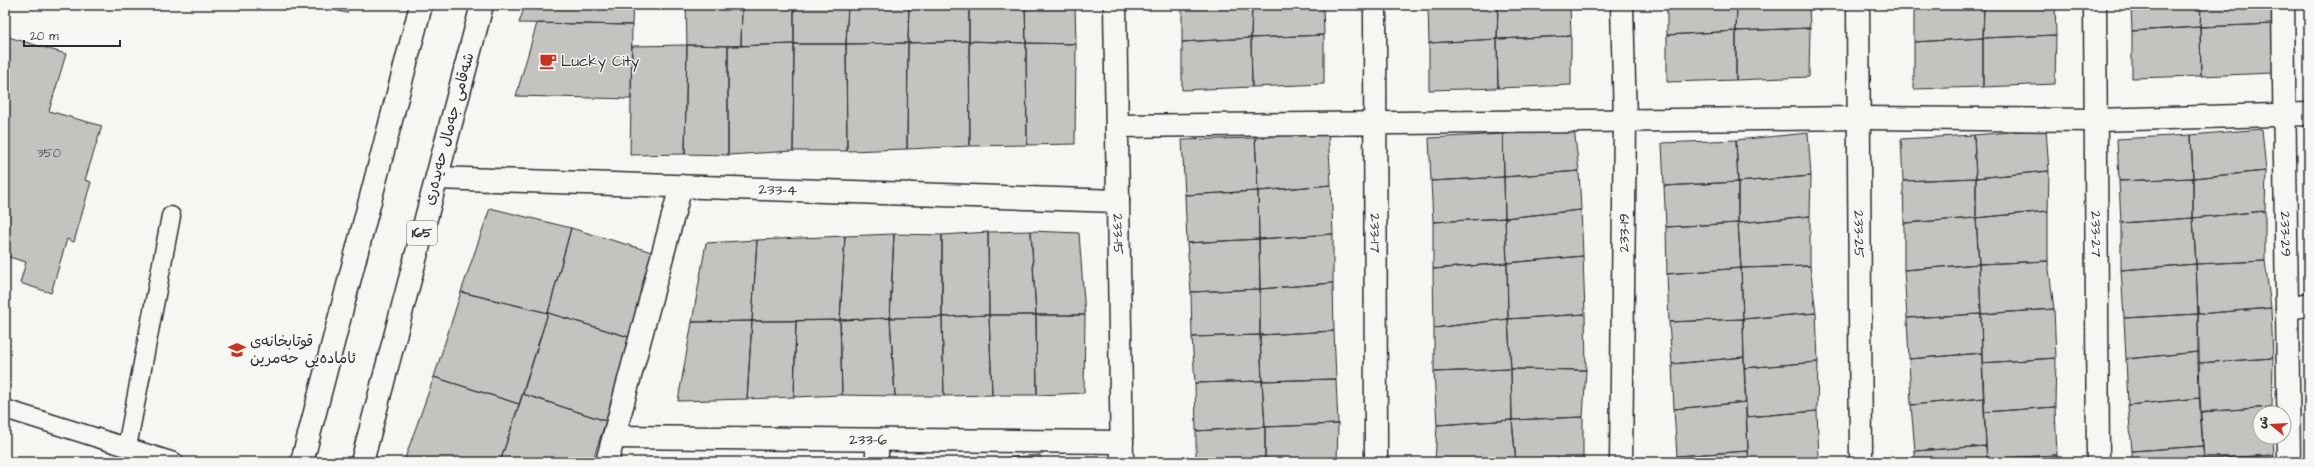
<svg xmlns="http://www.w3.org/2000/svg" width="2314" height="467" viewBox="0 0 2314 467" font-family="'Architects Daughter','Playpen Sans Arabic',sans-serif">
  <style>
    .building { fill: #c3c3c0; stroke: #2b2b2b }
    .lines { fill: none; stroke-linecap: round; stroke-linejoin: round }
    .service-casing { stroke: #2b2b2b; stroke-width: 21 }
    .minor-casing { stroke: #2b2b2b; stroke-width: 25 }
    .primary-casing { stroke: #2b2b2b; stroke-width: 25 }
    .service { stroke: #f6f6f2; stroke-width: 18 }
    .minor { stroke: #f6f6f2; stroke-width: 22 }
    .primary { stroke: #f6f6f2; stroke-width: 22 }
    .labels { text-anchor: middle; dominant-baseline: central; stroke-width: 3; stroke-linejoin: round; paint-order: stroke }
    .number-label { font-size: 13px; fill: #515150 }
    .shield { fill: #f6f6f2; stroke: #686867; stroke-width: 1 }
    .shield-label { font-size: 14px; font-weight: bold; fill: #2b2b2b }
    .poi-label { font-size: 15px; fill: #2b2b2b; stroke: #f6f6f2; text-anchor: start }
    .street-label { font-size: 15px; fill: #2b2b2b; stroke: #f6f6f2 }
  </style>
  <rect width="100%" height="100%" fill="#f6f6f2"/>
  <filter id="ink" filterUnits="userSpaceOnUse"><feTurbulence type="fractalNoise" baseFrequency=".025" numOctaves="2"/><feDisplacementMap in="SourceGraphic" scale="8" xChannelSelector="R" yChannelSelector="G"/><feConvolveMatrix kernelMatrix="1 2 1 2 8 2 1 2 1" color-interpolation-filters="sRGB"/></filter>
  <g filter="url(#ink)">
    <path class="building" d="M312,5H349L347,13Z
      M525,5H633L632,25L519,23Z
      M686,5H742L741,46L687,45Z
      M742,5H794V44L741,46Z
      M794,5H848L846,44H794Z
      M848,5H909L908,43L846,44Z
      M909,5H969V41L908,43Z
      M969,5H1025L1026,43L969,41Z
      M1025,5H1075L1076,44L1026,43Z
      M1182,5H1252L1251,38L1182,42Z
      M1252,5H1323L1324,35L1251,38Z
      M1428,5H1498L1497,39L1429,43Z
      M1498,5H1570L1571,36L1497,39Z
      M1667,5H1737L1736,31L1667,35Z
      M1737,5H1809L1810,28L1736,31Z
      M1914,5H1984L1983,38L1914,42Z
      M1984,5H2055L2056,35L1983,38Z
      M2131,5H2201L2200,27L2132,31Z
      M2201,5H2273L2274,24L2200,27Z
      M537,23L632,25L631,99L516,96Z
      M2274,24L2273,73L2201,76L2200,27Z
      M2200,27L2201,76L2132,78V31Z
      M1810,28L1809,77L1736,80V31Z
      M1736,31V80L1667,82V35Z
      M1324,35V84L1252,87L1251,38Z
      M2056,35L2055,84L1983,87V38Z
      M5,36L66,54L49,111L102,126L85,180L91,182L74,242L67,239L51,293L20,283L26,262L9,257L5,270Z
      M1571,36V85L1498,88L1497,39Z
      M1251,38L1252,87L1182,90V42Z
      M1983,38V87L1914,89V42Z
      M1497,39L1498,88L1429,90V43Z
      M969,41L1026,43L1027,145L970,146Z
      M969,41L970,146L907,149L908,43Z
      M908,43L907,149L847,151L846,44Z
      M1026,43L1076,44L1075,144L1027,145Z
      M794,44H846L847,151H793Z
      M794,44L793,151L728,155V46Z
      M687,45L728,46V155L685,154Z
      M687,45L685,154L630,155L632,46Z
      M1574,128L1579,171L1504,177L1503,134Z
      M2046,129L2049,171L1976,178L1974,135Z
      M2262,129L2266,171L2193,178L2191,135Z
      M1328,132L1331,185L1258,191L1255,138Z
      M1808,133L1811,176L1738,182L1736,140Z
      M1503,134L1504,177L1431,181L1429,138Z
      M1974,135L1976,178L1903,181L1901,139Z
      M2191,135L2193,178L2119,181L2117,139Z
      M1255,138L1258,191L1185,195L1182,140Z
      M1736,140L1738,182L1664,186L1662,143Z
      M1579,171L1581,210L1505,218L1504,177Z
      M2049,171L2048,211L1976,218V178Z
      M2266,171L2265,211L2193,218V178Z
      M1811,176L1810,216L1738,223V182Z
      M1504,177L1505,218L1433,222L1431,181Z
      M1976,178V218L1904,223L1903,181Z
      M2193,178V218L2121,223L2119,181Z
      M1738,182V223L1666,227L1664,186Z
      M1331,185L1333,234L1259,239L1258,191Z
      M1258,191L1259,239L1187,243L1185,195Z
      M490,208L571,228L548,313L461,292Z
      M1581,210L1583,256L1507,263L1505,218Z
      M2048,211V261L1979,264L1976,218Z
      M2265,211V261L2196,264L2193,218Z
      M1810,216V266L1741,268L1738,223Z
      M1505,218L1507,263L1433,269V222Z
      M1976,218L1979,264L1904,270V223Z
      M2193,218L2196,264L2121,270V223Z
      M1738,223L1741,268L1667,274L1666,227Z
      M571,228L652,252L629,337L548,313Z
      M1031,231L1036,315H989L988,232Z
      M1031,231L1079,233L1085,315H1036Z
      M988,232L989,315L942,317V235Z
      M894,234L942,235V317L890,318Z
      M894,234L890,318L840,320L845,236Z
      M1333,234V283L1260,289L1259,239Z
      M845,236L840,320L752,321L757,240Z
      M1259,239L1260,289L1191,292L1187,243Z
      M757,240L752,321L692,322L706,243Z
      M1583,256L1585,314L1508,319L1507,263Z
      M2048,261L2054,309L1981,314L1979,264Z
      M2265,261L2271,308L2198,314L2196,264Z
      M1507,263L1508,319L1434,328L1433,269Z
      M1979,264L1981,314L1907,318L1904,270Z
      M2196,264L2198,314L2124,318L2121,270Z
      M1810,266L1816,313L1743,319L1741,268Z
      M1741,268L1743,319L1669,322L1667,274Z
      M1333,283L1334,331L1260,335V289Z
      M1260,289V335L1192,337L1191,292Z
      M461,292L548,313L519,404L434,377Z
      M2271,308L2273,358L2198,363V314Z
      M2054,309L2056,358L1982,363L1981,314Z
      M548,313L629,337L606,421L523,394Z
      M1816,313L1818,362L1744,368L1743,319Z
      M1585,314L1586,370L1511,369L1508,319Z
      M1981,314L1982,353L1909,359L1907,318Z
      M2198,314L2199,352L2126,359L2124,318Z
      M989,315H1036L1037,395H992Z
      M989,315L992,395L944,396L942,317Z
      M1036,315H1085L1084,393L1037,395Z
      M942,317L944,396H895L890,318Z
      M890,318L895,396L842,395L840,320Z
      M1508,319L1511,369L1434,372V328Z
      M1743,319L1744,357L1672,364L1669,322Z
      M840,320L842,395L794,397L796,321Z
      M752,321H796L794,397L747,399Z
      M752,321L747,399L678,401L692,322Z
      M1334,331L1336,379L1262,381L1260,335Z
      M1260,335L1262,381L1195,383L1192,337Z
      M2199,352L2200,398L2128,405L2126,359Z
      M1982,353L1984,398L1911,405L1909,359Z
      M1744,357L1746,402L1674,409L1672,364Z
      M2056,358L2055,407L1984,412L1982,363Z
      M2273,358L2272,407L2200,412L2198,363Z
      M1818,362L1817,411L1746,417L1744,368Z
      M1511,369L1512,420L1437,425L1434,372Z
      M1511,369L1586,370L1583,417L1512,420Z
      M434,377L519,404L500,462H417L405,458Z
      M1336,379L1338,424L1265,427L1262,381Z
      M1262,381L1265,427L1196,431L1195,383Z
      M523,394L606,421L592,462H500Z
      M1984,398L1986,446L1915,451L1911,405Z
      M2200,398L2203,446L2132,451L2128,405Z
      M1746,402L1748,451L1677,456L1674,409Z
      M2055,407L2057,455L1987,459L1984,412Z
      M2272,407V413H2260V437H2273L2274,455L2204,459L2200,412Z
      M1817,411L1819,459L1749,462L1746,417Z
      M1583,417V462H1516L1512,420Z
      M1512,420L1516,462H1435L1437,425Z
      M1338,424L1337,462H1265V427Z
      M1265,427V462H1196V431Z
      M1986,446L1987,462H1915V451Z
      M2203,446L2204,462H2132V451Z
      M1748,451L1749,462H1678L1677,456Z
      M1040,455L1041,462H967V461Z
      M2057,455V462H1987V459Z
      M2274,455V462H2204V459Z
      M1819,459V462H1780Z"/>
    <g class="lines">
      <g class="service-casing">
        <path id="service" d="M5,409L174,462
          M127,447L171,216"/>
      </g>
      <g class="minor-casing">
        <g id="minor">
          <path id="s1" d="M1115,5L1122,462"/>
          <path id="s2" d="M1375,5L1376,462"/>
          <path id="s3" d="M1858,5L1861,462"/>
          <path id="s4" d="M2095,5L2098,462"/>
          <path id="s5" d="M2283,5L2289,462"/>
          <path d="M1117,126L1859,118L2096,120L2309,114"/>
          <path id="s6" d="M437,178L1118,201"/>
          <path d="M2287,309L2309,304"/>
          <path id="s7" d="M614,437L1122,442"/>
          <path d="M877,440V462"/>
          <path d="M607,462L681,186"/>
          <path id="s8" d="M1621,462L1625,121L1622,5"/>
        </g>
      </g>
      <g class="primary-casing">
        <path id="primary" d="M302,462L421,5
          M362,462L482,5"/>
      </g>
      <use href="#service" class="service"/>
      <use href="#minor" class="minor"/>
      <use href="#primary" class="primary"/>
    </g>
  </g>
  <defs>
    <g id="cafe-bare" transform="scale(1.38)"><path d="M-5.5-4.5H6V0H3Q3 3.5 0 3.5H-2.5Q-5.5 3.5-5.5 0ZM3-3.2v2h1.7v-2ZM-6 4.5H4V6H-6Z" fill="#c8321e" stroke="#f6f6f2" stroke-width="2.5" paint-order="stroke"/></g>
    <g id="school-bare" transform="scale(1.38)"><path d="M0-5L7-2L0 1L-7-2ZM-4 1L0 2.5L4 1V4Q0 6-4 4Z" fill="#c8321e" stroke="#f6f6f2" stroke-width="2.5" paint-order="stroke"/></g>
  </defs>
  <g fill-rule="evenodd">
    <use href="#cafe-bare" x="548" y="61"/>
    <use href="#school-bare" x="237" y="350"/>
  </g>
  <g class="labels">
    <g class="number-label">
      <text x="49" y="153">350</text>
    </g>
    <rect class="shield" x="407" y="221" width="30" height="24" rx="3"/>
    <g class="shield-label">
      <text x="422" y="233">165</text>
    </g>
    <g class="poi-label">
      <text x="561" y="61">Lucky City</text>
      <text x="250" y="341">قوتابخانەی<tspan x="250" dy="17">ئامادەیی حەمرین</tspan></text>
    </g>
    <g class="street-label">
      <text transform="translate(449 129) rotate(-75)">شەقامی جەمال حەیدەری</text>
      <text stroke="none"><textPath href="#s6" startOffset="341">233-4</textPath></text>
      <text stroke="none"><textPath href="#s2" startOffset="228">233-17</textPath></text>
      <text stroke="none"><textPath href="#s8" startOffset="229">233-19</textPath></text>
      <text stroke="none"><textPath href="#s3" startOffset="229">233-25</textPath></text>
      <text stroke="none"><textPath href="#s4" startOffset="229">233-27</textPath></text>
      <text stroke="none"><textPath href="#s5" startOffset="229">233-29</textPath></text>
      <text stroke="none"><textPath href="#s1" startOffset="229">233-15</textPath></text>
      <text stroke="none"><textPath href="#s7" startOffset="254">233-6</textPath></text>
    </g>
  </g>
  <rect width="2314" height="467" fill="none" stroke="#f6f6f2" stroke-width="20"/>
  <rect x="10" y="10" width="2294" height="447" fill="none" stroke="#2b2b2b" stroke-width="1.5" filter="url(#ink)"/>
  <g transform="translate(2272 425) rotate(288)"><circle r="19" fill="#f6f6f2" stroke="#a5a5a2"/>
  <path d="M0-3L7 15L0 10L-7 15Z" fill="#c8321e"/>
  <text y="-6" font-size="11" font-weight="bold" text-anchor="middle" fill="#2b2b2b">ش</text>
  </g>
  <path d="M24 40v6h96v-6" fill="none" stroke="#2b2b2b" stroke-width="2"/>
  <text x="30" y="40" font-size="12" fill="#2b2b2b" stroke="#f6f6f2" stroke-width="3" paint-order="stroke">20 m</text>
</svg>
